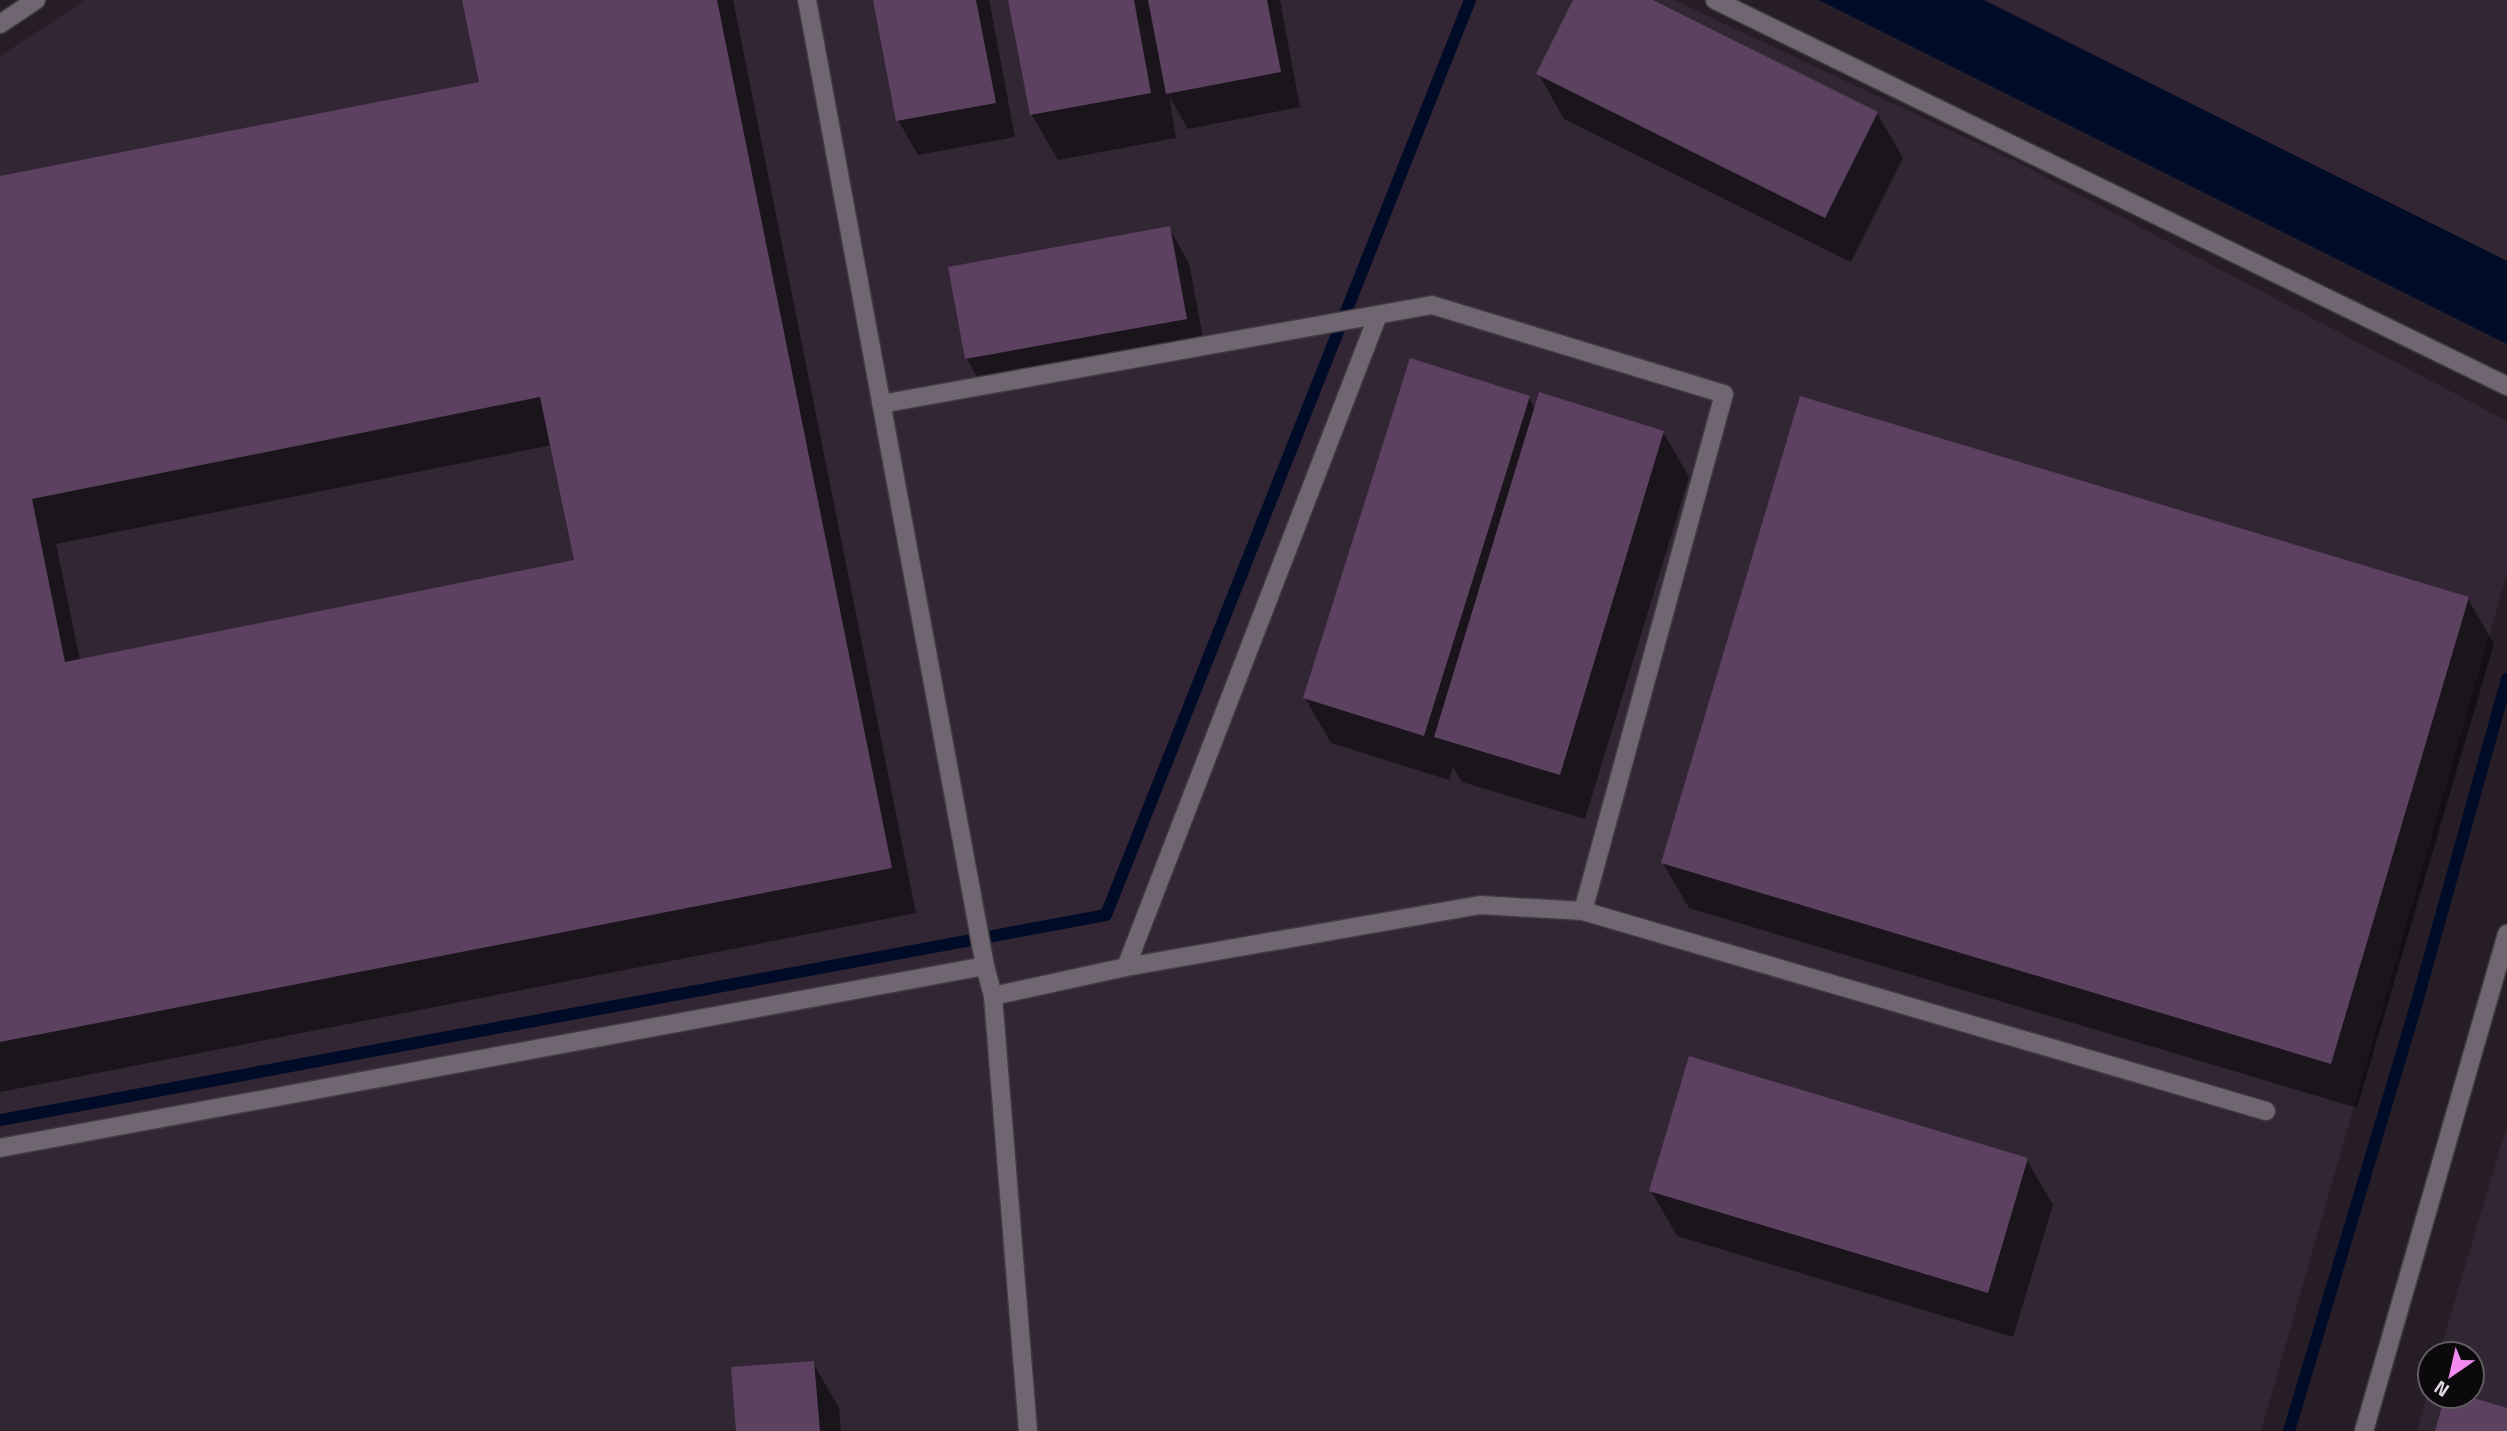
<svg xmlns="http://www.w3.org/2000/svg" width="2507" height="1431" viewBox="0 0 2507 1431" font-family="'Titillium Web',sans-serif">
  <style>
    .built { fill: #322634 }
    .water { fill: #000b27 }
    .shadow { fill: #0007; fill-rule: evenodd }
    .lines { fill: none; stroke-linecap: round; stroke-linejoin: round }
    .stream { stroke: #000b27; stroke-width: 12 }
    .building { fill: #5c4161; fill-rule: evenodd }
    .service-casing { stroke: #403a42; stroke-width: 21 }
    .minor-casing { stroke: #403a42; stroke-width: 21 }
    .tertiary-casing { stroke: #403a42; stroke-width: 21 }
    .service { stroke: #706671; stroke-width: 18 }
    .minor { stroke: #706671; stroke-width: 18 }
    .tertiary { stroke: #706671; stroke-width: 18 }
  </style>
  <rect width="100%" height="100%" fill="#261d27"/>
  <path class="built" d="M85,0H1674L2017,162L2507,421V573L2261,1431H0V56Z
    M1985,0H2507V262Z
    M2507,1125V1431H2417L2430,1386V1396H2472V1354H2439Z"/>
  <path class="water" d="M1819,0H1983L2507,261V344Z"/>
  <path class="shadow" d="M464,0H733L916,913L0,1092V178L481,84ZM552,445L576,561L80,660L56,544Z
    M875,0H989L1015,137L918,155L898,120Z
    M1010,0H1280L1300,107L1188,129L1169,96L1176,138L1058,160L1032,115Z
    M1575,0H1649L1877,113L1903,158L1851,262L1564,119L1538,73Z
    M1169,228L1189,263L1206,354L987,394L967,359L950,269Z
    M1529,398L1535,409L1663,432L1689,477L1585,819L1462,782L1453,767L1449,780L1331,743L1305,698Z
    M2468,599L2494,644L2357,1108L1689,908L1663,863Z
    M2027,1160L2053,1205L2013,1337L1677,1236L1651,1191Z
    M813,1363L839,1408L841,1431H738Z"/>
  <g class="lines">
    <path class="stream" d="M0,1120L1106,915L1470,0
      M2289,1431L2415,1009L2507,679"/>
  </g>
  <path class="building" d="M462,0H717L892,868L0,1042V176L479,82ZM540,397L574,560L65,662L32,499Z
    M873,0H976L996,103L896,121Z
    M1008,0H1134L1151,93L1030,115Z
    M1148,0H1267L1281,72L1166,94Z
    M1573,0H1653L1878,112L1825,218L1536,74Z
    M1170,226L1187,319L965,359L948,267Z
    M1410,358L1530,396L1424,736L1303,698Z
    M1539,392L1664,431L1560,775L1434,737Z
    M1800,396L2469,597L2331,1064L1661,863Z
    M1689,1056L2028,1158L1988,1293L1649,1191Z
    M814,1361L820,1431H736L731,1367Z
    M2445,1396H2467L2507,1408V1431H2435Z"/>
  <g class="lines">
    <g class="service-casing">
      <path id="service" d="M807,0L985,966L993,996L1028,1431
        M1715,0L2507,386
        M881,404L1432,305L1724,394L1583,911
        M1126,967L1378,315
        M993,996L1126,967L1480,905L1583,911L2266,1111
        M0,1148L985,966"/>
    </g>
    <g class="minor-casing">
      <path id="minor" d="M0,24L36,0"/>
    </g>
    <g class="tertiary-casing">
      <path id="tertiary" d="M2364,1431L2507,934"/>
    </g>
    <use href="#service" class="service"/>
    <use href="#minor" class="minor"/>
    <use href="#tertiary" class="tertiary"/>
  </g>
  <g transform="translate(2451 1375) rotate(214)"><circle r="33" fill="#0c090d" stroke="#605c61" stroke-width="2"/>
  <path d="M0-5L12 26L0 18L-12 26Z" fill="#f38af1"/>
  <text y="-10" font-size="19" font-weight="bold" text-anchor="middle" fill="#dfd9e0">N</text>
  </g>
</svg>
